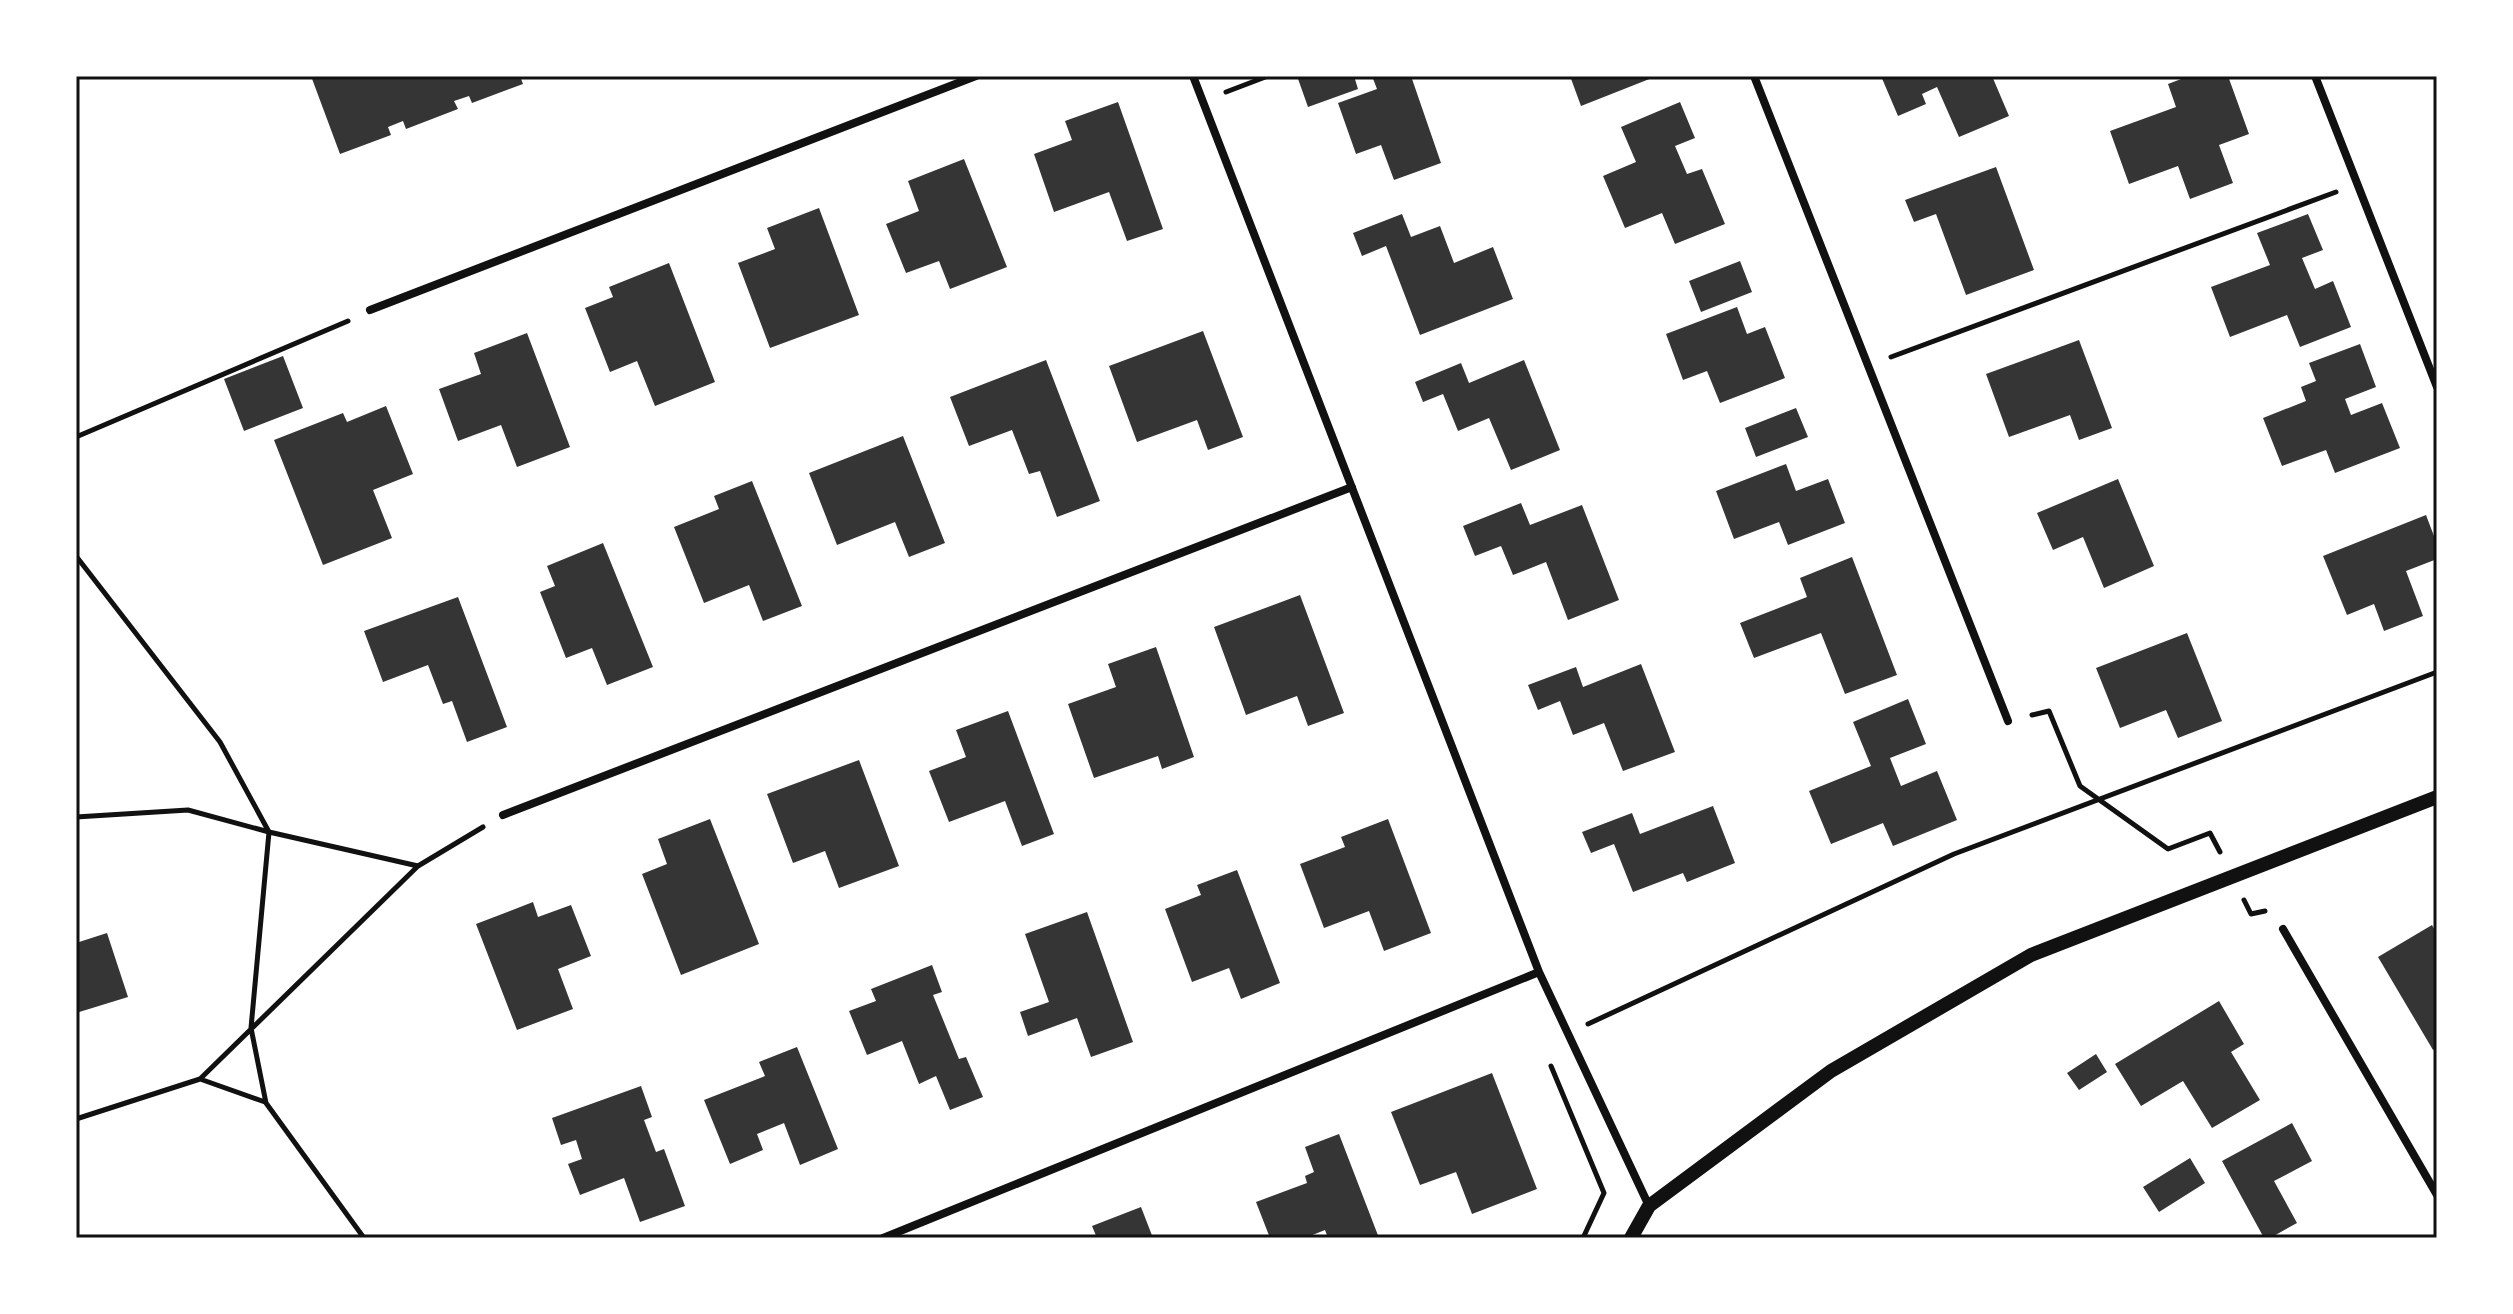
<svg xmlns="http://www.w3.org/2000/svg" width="2513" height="1314" viewBox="0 0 2513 1314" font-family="Quicksand,sans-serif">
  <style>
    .building { fill: #353535 }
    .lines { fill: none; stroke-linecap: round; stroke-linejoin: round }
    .path { stroke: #111; stroke-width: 5 }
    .minor { stroke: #111; stroke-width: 8 }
    .tertiary { stroke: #111; stroke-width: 14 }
    .neatline { fill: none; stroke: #111; stroke-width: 3 }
  </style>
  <rect width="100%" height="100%" fill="#fff"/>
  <path class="building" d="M311,76H520L523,84L472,103L469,96L454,101L458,109L406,129L403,121L388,127L391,135L340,154Z
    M1297,76H1354L1358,89L1308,107Z
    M1372,76H1411L1441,163L1394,180L1381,145L1356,154L1338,103L1377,89Z
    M1570,76H1657L1581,106Z
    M1881,76H1992L2009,116L1959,137L1937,87L1922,94L1926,104L1898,116Z
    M2189,76H2228L2249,134L2219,145L2233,183L2190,199L2178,166L2129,184L2110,131L2176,107L2168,84Z
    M1118,102L1163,229L1127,241L1109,192L1054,212L1034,154L1072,140L1065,121Z
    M1680,102L1695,138L1675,146L1687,174L1702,169L1725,224L1675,244L1662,213L1625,228L1603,176L1636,162L1621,127Z
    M964,159L1007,267L950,289L939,261L906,273L886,224L919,211L908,181Z
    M1996,167L2034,270L1966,295L1936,214L1914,222L1905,200Z
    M819,208L859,315L770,348L738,263L775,249L767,228Z
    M1402,214L1411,237L1440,226L1454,263L1493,247L1513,299L1420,335L1386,246L1362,256L1353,233Z
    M2308,214L2323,250L2302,258L2315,289L2333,281L2351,327L2300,347L2287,315L2230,337L2211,287L2270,265L2257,233Z
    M1740,261L1752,292L1701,312L1689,281Z
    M669,263L715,382L655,406L637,361L610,372L585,308L613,297L609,287Z
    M1737,307L1747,334L1765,327L1785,378L1720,403L1707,371L1683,380L1666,334Z
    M1203,331L1243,437L1208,450L1197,420L1137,442L1109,366Z
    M527,333L570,447L517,467L501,425L458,441L439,389L481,374L474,353Z
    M2079,340L2112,428L2079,440L2070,415L2009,437L1986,374Z
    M2360,344L2376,387L2345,399L2351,415L2382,403L2400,448L2335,473L2326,450L2282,466L2263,418L2306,401L2301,387L2316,381L2309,363Z
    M283,356L303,408L244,431L224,379Z
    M1046,360L1100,501L1057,517L1040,471L1029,474L1012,430L969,446L950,397Z
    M1524,360L1560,450L1511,470L1489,418L1458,431L1443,394L1423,402L1415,382L1461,363L1469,383Z
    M386,406L413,474L373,490L392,538L323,565L274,440L343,413L347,422Z
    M1796,408L1808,437L1756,457L1745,428Z
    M903,436L945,543L909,557L895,522L837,545L809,473Z
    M1786,464L1796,491L1828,479L1845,523L1788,545L1779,522L1734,539L1716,491Z
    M2118,479L2154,566L2104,588L2083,537L2053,550L2037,513Z
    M752,481L802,606L763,621L749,585L704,603L674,527L719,509L714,496Z
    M1521,503L1530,525L1582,505L1619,600L1568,620L1546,562L1513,575L1501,546L1475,556L1463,526Z
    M2426,515L2437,544V559L2406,571L2423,616L2384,631L2374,604L2347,615L2323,556Z
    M603,543L653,667L607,685L592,648L566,658L540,592L555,586L547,566Z
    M1852,557L1897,675L1845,694L1821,633L1754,658L1740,623L1807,597L1800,578Z
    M1300,595L1344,713L1308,726L1297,696L1246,715L1214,627Z
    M458,597L507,727L467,742L452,701L443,704L428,665L383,682L364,631Z
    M2187,633L2222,721L2178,738L2166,710L2120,728L2096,668Z
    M1156,647L1194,757L1162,769L1158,756L1094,778L1068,704L1116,687L1108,664Z
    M1641,664L1675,752L1623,771L1604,723L1573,735L1560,701L1538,710L1528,685L1576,667L1583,687Z
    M1908,699L1926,744L1890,758L1901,786L1937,771L1957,820L1893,846L1883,823L1831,844L1809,791L1871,766L1853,722Z
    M1008,711L1054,834L1022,846L1005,801L949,822L929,771L966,757L956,730Z
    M859,760L899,866L839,888L825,851L793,863L767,794Z
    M1713,806L1735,863L1687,882L1683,873L1633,892L1614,844L1591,853L1582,832L1632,813L1640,834Z
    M710,819L759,944L681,975L642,874L667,864L658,839Z
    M1388,819L1431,933L1384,951L1369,911L1324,928L1300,864L1345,847L1341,837Z
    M1237,870L1280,983L1241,999L1229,968L1192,982L1165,909L1201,895L1197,885Z
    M533,902L538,917L571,905L591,956L558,969L573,1009L517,1030L476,924Z
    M1087,912L1133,1042L1091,1057L1077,1018L1028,1036L1020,1012L1049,1002L1025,934Z
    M2432,925L2437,934V1047L2433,1050L2378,957Z
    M107,933L128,997L76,1013V943Z
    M932,965L942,992L933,995L959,1059L966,1057L983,1097L950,1110L936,1076L919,1084L902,1041L867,1055L849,1011L876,1001L871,989Z
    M2219,1001L2244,1044L2231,1052L2260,1100L2212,1128L2183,1081L2141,1106L2115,1064Z
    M797,1047L838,1149L800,1165L784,1123L757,1134L763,1150L730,1164L704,1100L765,1076L759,1062Z
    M2096,1054L2107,1072L2079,1090L2067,1073Z
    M1492,1073L1537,1189L1472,1214L1456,1172L1420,1185L1391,1112Z
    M641,1086L652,1117L644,1120L656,1152L664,1149L685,1206L640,1222L624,1178L580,1195L568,1164L582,1159L576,1140L561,1145L552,1118Z
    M2292,1123L2312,1161L2274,1181L2297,1223L2270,1238H2264L2222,1161Z
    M1339,1134L1379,1238H1328L1325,1230L1305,1238H1270L1256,1202L1307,1183L1305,1176L1314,1172L1305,1147Z
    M2190,1158L2205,1183L2159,1212L2143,1187Z
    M1141,1207L1153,1238H1097L1092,1226Z"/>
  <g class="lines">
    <path class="path" d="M1226,92L1268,76
      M1891,357L2336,192
      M76,437L348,321
      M76,556L220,742L269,832L251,1028L266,1103L364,1238
      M2032,715L2049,711L2080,786L2168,849L2210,833L2220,852
      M76,817L188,810L269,832L418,866
      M2244,900L2251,914L2265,911
      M1588,1024L1954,854L2437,672
      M1551,1066L1604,1193L1583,1238
      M200,1079L265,1102
      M76,1119L200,1079L418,866L483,827"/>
    <path class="minor" d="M1193,76L1539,972L1649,1206
      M1754,76L2008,721
      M2315,76L2437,387
      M370,310L976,76
      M503,815L1352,487
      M2283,929L2437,1195
      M883,1238L1539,972"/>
    <path class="tertiary" d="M1631,1238L1649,1206L1831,1071L2031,955L2437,797"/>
  </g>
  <rect width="2513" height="1314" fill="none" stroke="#ffffff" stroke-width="156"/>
  <rect x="78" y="78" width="2357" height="1158" class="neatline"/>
</svg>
